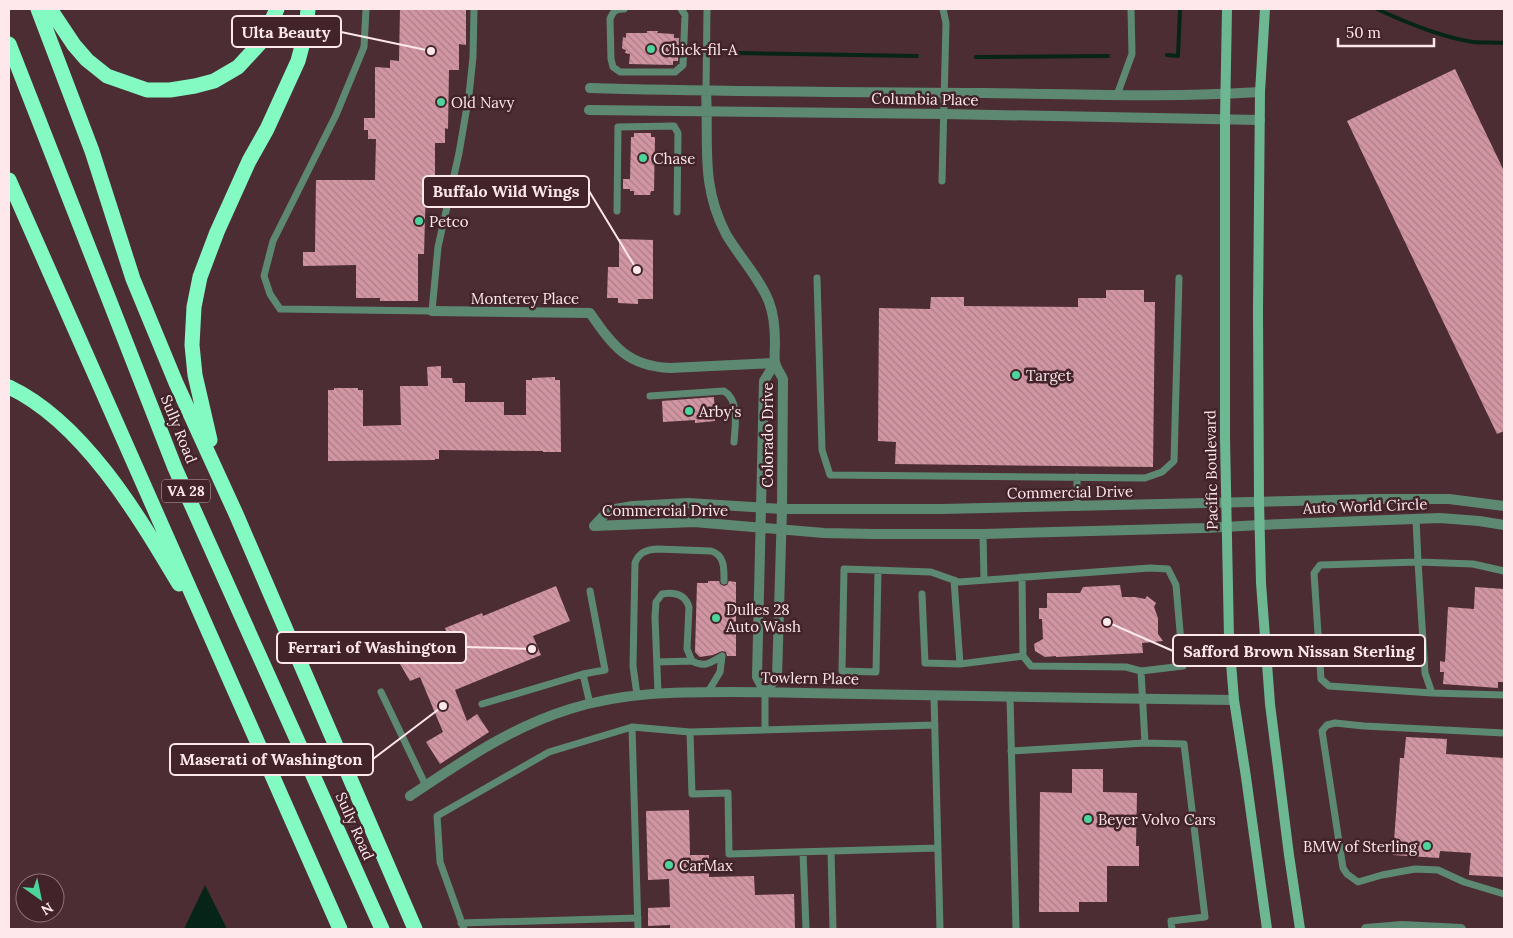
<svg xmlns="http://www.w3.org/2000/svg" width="1513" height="938" viewBox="0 0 1513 938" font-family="Lora,serif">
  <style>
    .water { fill: #062417 }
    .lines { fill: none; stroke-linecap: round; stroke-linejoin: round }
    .stream { stroke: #062417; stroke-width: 4 }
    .building { fill: url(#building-back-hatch) }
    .lane { stroke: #5d8973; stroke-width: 7 }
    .street { stroke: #5d8973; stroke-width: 10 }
    .secondary { stroke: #6eb793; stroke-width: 10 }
    .highway { stroke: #84fac3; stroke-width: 15 }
    .poi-dot { fill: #4cd49b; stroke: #42232a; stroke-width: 2 }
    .labels { text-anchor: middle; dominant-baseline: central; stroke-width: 5; stroke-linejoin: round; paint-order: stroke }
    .shield { fill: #42232a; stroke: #c6adb2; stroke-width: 1 }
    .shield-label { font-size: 14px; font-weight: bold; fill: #fee8ec }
    .poi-label { font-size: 15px; fill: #fee8ec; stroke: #42232a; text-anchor: start }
    .street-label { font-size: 15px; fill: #fee8ec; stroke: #42232a }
    .leader { fill: none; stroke: #fee8ec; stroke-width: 2 }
    .callout-dot { fill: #fee8ec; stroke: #42232a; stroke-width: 2 }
    .callout { fill: #42232a; stroke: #fee8ec; stroke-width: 2 }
    .callout-label { font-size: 16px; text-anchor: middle; font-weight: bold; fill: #fee8ec }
  </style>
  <defs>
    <pattern id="building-back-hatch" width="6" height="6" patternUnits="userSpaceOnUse" patternTransform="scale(1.25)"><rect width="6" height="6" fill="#d296a3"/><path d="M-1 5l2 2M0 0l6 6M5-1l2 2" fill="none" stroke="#aa7e87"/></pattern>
  </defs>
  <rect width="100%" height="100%" fill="#4d2d34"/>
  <path class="water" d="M205,885L227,929H184Z"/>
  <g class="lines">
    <path class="stream" d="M1377,9C1407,23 1440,37 1473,42C1483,43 1494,42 1504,43
      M737,53L917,56
      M1167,55L1178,56L1180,9
      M976,57L1108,56"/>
  </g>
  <path class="building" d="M400,9H466V45L459,44V70H449L448,129L445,128V143H435V183H426L424,254H418V301H380V298H356V265L303,266V252H315L316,180H375L376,139H368V130H364V118H375V67L390,68V60L399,61Z
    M647,31H658L657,33L674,34V38H679L678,61H673V65L629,64L630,54L625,53L626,50L623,49L622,48L623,37L626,38V33H647Z
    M1455,69L1504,171V431L1497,434L1347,121Z
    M634,133H651V137H655L654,191H651L650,195H634V191H630V189H623V179H630L631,137H634Z
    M619,239L653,240V299H638V304L618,303V298H607L608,267H619Z
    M1106,290H1144V302H1155L1153,467L895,464L896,442L878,441L879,308L930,309L931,297H964V306L1078,307V298H1106Z
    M441,366V378H452L453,383H465V402H504V415H526V380H532V378L555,377V380H560L561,452H543V451L439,450V459H435V460L328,461V390H334V388H358V390H363V426L401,425L400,386H428L427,367Z
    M714,397L715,421L695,423V420L663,422L662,401Z
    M708,581H719L720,584L724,586L727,585L729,581L736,582V656H727L726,652L722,651L713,655L700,657L695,652L697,583H708Z
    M1120,585L1122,597H1135L1145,599L1147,596L1156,603L1154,607L1158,618V634L1163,641L1142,643L1143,653L1056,657V656L1045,657L1035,651L1034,644L1043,639L1042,619H1039V608H1047V593H1080L1083,587Z
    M556,586L570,621L533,636L541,655L455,690L467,721L477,714L489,732L440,764L426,742L443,732L420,677L410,681L393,652L425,634L428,641L447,633L445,628L482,613L483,616Z
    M1475,587L1504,589V682H1498V688L1443,684L1444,672H1440V661L1445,662L1448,607L1474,609Z
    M1406,737L1447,739L1446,754L1504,758V877L1469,875L1471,853L1440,851L1439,858L1393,855L1400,758H1404Z
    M1072,769H1103V792L1137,793L1136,846H1139V866H1107V902H1079V912H1039L1040,792L1072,793Z
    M689,810L690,855H709V877L754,876L755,895L794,894L795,929H670V925L648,926V908L670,907L669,879L648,880L646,811Z"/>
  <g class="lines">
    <path class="lane" d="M366,9L364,47L336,115L273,241L264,276L270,294L280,309L432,311L438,247L459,153L469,95L473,57L474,9
      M624,9C616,9 613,11 610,19L611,59L613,67L620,72H675L683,65L685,15L681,9
      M706,91L707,9
      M1117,95L1132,54L1131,9
      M942,181L946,23L943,9
      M617,211L618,127L674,126L678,133L677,212
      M817,278L822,450L830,475L1145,478L1162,472L1174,461L1179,278
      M650,396L724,391C740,401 735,426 734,442
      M1077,477V507
      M1416,519L1418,562L1473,564L1504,571
      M983,534L984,580
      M878,570L876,672L842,671L844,569L931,572L959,582L1150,568L1168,569L1176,585L1183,666L1141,671L1145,743
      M1022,577L1023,656
      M954,580L960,664L1023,656L1031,666L1126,667L1141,671
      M922,594L925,663L960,664
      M657,662L692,661
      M381,692L426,786
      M708,692L720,672L722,656
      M658,693L655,617L656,602L662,594C674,592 685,594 689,607L687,649L692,661C705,668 710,663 722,656
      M1432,693L1329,686L1321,679L1314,573L1320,565L1418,562L1425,673L1432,693L1504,695
      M637,695L633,666L635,563C639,552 646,550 657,549L711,551C725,555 724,569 724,581
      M934,696L940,929
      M1010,697L1016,929
      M482,704L583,674
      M590,704L583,674L605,670L590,591
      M632,727L638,929
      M765,730V692
      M1504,733L1364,726L1335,723L1327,725L1322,731L1343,868L1347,874L1358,882L1382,875L1415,869L1438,870L1464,882L1504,894
      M1011,751L1145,743L1184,744L1205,917L1171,921L1172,929
      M831,851L938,848
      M803,852L806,929
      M461,923L638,918
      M464,929L440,862L437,816L549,752L632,727L690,732
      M833,929L831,851L729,854L728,793L692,794L690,732L935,725"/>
    <path class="street" d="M590,88C721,92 853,92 984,93C1076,94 1169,98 1260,92
      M706,91C709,143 700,185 726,234C738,255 761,280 769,302C774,315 775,329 775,343C775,349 774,356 775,362C776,368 781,374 783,379L782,509L777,677L765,692L757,677L764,381L775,363
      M589,110L944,114L1260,120
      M432,311L590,313C613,346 627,366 670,368L775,363
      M594,526L609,510L633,506L688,503L782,509H942L1376,499H1449L1504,506
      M594,526L694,522L824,533L874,534H983L1205,528L1260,525L1440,518L1479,521L1504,525
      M410,796C461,762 511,727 570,709C624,692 676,692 731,692C773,692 816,693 859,694C984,697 1109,698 1234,700
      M1366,929L1402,926L1461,929"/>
    <path class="secondary" d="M1227,9L1225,119V438L1229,638L1234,700L1246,777L1267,929
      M1265,9L1260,92L1258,311L1259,501L1261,583L1270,704L1289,855L1300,929"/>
    <path class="highway" d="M38,9L92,151L133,279L176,383L236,514L415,929
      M50,9L74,45L87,60L107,76L147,90H170L195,86L214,81L238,67L262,41L277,9
      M9,44L175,468L382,929
      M9,180L340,929
      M9,387C83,422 138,515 179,584
      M210,440L195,375L192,345L194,307L200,277L217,232L249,161L267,129L298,61L306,31L308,9"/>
  </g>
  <g class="poi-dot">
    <circle cx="651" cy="49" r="5"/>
    <circle cx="441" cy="102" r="5"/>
    <circle cx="643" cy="158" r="5"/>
    <circle cx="419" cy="221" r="5"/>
    <circle cx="1016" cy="375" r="5"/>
    <circle cx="689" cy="411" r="5"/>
    <circle cx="716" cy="618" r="5"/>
    <circle cx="1088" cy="819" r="5"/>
    <circle cx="1427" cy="846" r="5"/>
    <circle cx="669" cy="865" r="5"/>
  </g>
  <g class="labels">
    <rect class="shield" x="162" y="479.5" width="48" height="23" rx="4"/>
    <g class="shield-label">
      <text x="186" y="491">VA 28</text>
    </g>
    <g class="poi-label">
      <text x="661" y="49">Chick-fil-A</text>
      <text x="451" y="102">Old Navy</text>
      <text x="653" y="158">Chase</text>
      <text x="429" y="221">Petco</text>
      <text x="1026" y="375">Target</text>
      <text x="699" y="411">Arby's</text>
      <text x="726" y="609">Dulles 28<tspan x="726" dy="17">Auto Wash</tspan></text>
      <text x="1098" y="819">Beyer Volvo Cars</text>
      <text x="1417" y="846" text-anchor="end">BMW of Sterling</text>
      <text x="679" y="865">CarMax</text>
    </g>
    <g class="street-label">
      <text transform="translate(925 99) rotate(1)">Columbia Place</text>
      <text x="525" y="298">Monterey Place</text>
      <text transform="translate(179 429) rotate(68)">Sully Road</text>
      <text transform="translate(767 435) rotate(-90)">Colorado Drive</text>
      <text transform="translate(1211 470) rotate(-91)">Pacific Boulevard</text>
      <text transform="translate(1070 492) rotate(-1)">Commercial Drive</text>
      <text transform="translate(1365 506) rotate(-2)">Auto World Circle</text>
      <text x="665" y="510">Commercial Drive</text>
      <text transform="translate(810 678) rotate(1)">Towlern Place</text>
      <text transform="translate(355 826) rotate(66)">Sully Road</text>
    </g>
  </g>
  <path class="leader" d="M431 51L341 32M637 270L589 191M532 649L466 647M1107 622L1173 651M443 706L373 759"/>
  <g class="callout-dot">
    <circle cx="431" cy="51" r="5"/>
    <circle cx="637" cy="270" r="5"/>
    <circle cx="532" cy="649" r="5"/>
    <circle cx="1107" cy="622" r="5"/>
    <circle cx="443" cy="706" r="5"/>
  </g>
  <g class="callout">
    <rect x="232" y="16" width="109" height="31" rx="5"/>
    <rect x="423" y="176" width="166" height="31" rx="5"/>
    <rect x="277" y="632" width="189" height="31" rx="5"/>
    <rect x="1173" y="635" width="252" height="31" rx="5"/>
    <rect x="170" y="744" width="203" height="31" rx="5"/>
  </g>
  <g class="callout-label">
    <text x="286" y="38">Ulta Beauty</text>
    <text x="506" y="197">Buffalo Wild Wings</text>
    <text x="372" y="653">Ferrari of Washington</text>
    <text x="1299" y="657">Safford Brown Nissan Sterling</text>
    <text x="271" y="765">Maserati of Washington</text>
  </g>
  <rect width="1513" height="938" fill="none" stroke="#fee8ec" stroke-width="20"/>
  <g transform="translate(40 898) rotate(147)"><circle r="24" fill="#42232a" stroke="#8d7278"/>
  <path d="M0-4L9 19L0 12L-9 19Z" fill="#4cd49b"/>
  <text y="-8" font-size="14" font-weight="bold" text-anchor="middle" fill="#fee8ec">N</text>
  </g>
  <path d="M1338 38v8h96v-8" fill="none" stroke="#fee8ec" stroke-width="2.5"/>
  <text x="1346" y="38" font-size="15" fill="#fee8ec" stroke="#42232a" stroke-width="4" paint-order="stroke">50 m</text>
</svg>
